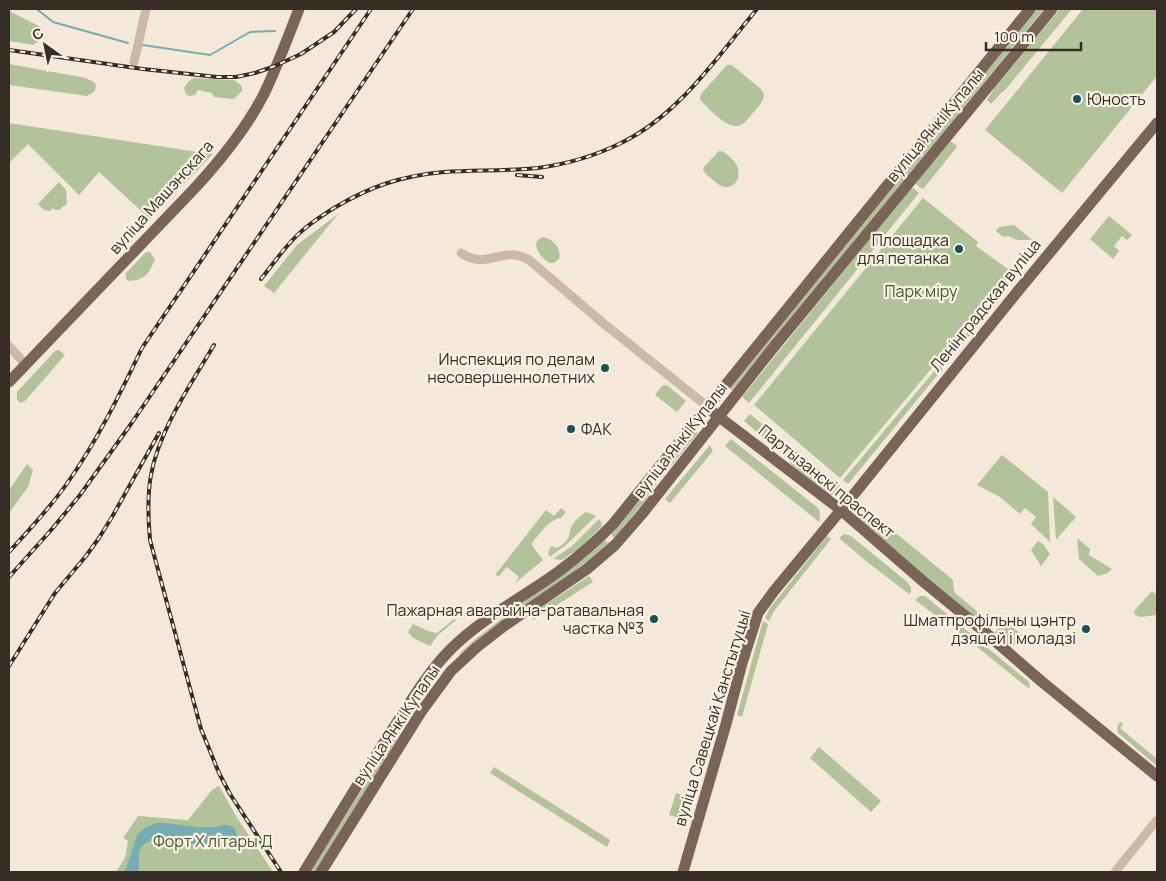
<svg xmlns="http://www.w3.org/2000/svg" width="1166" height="881" viewBox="0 0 1166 881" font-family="Manrope,sans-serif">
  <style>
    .green { fill: #b2c399 }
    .water { fill: #77acb2 }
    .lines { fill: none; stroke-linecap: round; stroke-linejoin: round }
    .stream { stroke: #77acb2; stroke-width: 2 }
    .minor { stroke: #ccb9a5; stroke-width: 9 }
    .major { stroke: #7a6457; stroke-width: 11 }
    .rail-casing { stroke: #372d27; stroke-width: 4 }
    .rail { stroke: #faf2e6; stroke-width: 2; stroke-dasharray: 5.5; stroke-linecap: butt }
    .poi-dot { fill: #1a535b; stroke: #faf2e6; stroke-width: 2 }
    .labels { text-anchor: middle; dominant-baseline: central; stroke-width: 4.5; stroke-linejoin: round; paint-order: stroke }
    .poi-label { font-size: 16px; fill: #372d27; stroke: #faf2e6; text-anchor: end }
    .street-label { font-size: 16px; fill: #372d27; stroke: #faf2e6 }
    .park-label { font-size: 16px; fill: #435729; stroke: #faf2e6 }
  </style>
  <rect width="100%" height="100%" fill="#f3e8d9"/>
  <path class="green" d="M1037,9H1044L732,390L728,386Z
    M1060,9H1072L1005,90L1002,92L991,104L987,100L995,87Z
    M1083,9H1157V76L1062,193L985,130Z
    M9,11L41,27L45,32L43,38L33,45L9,41Z
    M9,64L86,78L95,83L96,87L94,92L87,96L9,85Z
    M727,65H731L733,66L761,89L764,94C764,102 757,108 752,114C749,118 745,123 741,125C728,131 711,110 702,102L700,99L701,94Z
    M194,78L234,80L242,86V91L234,99L214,97L212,93L198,90L195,95L190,96L186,94L184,88L188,82Z
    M9,123L204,153L213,154L150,219L99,172L79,195L28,144L9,163Z
    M950,141L956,145L957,147L923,189L917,185L916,182Z
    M719,151C724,151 728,155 732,159C743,168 740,189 724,187C720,186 717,183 714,181C710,177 706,175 703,170L704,167Z
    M59,182L66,190L67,204L62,207L60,210H55L53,208L50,211L44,210L38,204Z
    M913,188L919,193L749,403L742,397L910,189Z
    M923,198L978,242L976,246L1012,272L840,478L754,405Z
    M338,214L274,293L264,286L297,245Z
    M1109,216L1132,235L1127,240L1122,236L1114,246L1119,251L1113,259L1090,239Z
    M1014,225L1032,240H1017L1008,236L1003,237L996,231L999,227Z
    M543,237C553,239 562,248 559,259L554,263H550C541,259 528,242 543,237Z
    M146,252H150L155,259C149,274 145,280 129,281L126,279V273Z
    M998,295L999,300L848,484L843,480Z
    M59,350L65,355L26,400L21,403L17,400V392L55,351Z
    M665,385L668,386L686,401L677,412L655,395L662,386Z
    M750,414L843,488C839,495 834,496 827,495L792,465L778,449L744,421Z
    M696,431L698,433L657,483L643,503L614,538L611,534L658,479Z
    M731,439L818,508C821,513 820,517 819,522L725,446Z
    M710,445L713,451L670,503L665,499Z
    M1002,455L1048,492L1050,542L1031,524L1036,517L1025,508L1020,514L1000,497L977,485Z
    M27,464L33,470L28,487L9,513V490Z
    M1053,497L1076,517L1056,540V539Z
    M561,508L566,512L561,518C549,519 539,535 531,544L543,560L514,584L519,577L507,567L499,576L495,575L546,510L554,516Z
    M865,508L953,580L954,592L992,624L984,626L856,520Z
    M586,512L596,516L567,544L550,557L548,553L551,546L557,548C564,544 569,540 570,532C570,530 570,529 571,528C573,522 581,515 586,512Z
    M599,519L602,523L601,527L581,547L562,560L553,559L572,546Z
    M844,534L851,536L906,581L911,587V592L909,594L866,561L839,538Z
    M827,536L831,539L774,611L769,621L765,618L770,608Z
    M1077,538L1090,549L1089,555L1112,569L1108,573L1098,576L1079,559Z
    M605,540L608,543C563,587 504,612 460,656L459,654L473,641L531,596L584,559Z
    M1038,541L1043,544L1050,554L1041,566L1031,550Z
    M589,576L593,582L533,620L530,615Z
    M1152,591L1157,595V615L1140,617L1134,614L1135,610Z
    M920,596H925L1029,682L1030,687L1028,688L966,638L915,600Z
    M454,619L456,620L438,635L430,646L413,638L408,632L413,624L428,631L437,633Z
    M763,621L768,624L742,717L737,715Z
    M1005,621L1027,639L1023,645L1018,642L1013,646C1006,643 999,640 995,633L996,631Z
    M437,674L438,675L409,717L398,736L387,757L315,872H310L409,715Z
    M1120,722L1123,724L1120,728L1157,759V766L1118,733C1117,729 1117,726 1120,722Z
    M819,747L881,801L871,812L810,758Z
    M494,767L610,840L607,847L490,773Z
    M219,786L236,816L273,872H116L125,858L128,841L123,838L138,816L188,820L212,790Z
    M676,793L689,797L682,819L669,815Z"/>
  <path class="water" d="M157,823C176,822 194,829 213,827C221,826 228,822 235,829L238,840L233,845L228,846L150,841C133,848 142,859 138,872H125L137,835L146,827Z"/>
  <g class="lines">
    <path class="stream" d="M38,9V10L53,22L128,43
      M143,45L210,55L250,32L275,31"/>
    <path class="minor" d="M134,62L146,9
      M461,253C488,271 501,245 528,259L603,323L708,407
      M9,346L25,364
      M1115,872L1157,820"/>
    <path class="major" d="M9,382L194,189C219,162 247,127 264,94C277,67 288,37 299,9
      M714,413L841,510L925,583L986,633L1041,681L1157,776
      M304,872C334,824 363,775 394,727C411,701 429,671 450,650C482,618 522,598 558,572C578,557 596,542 613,524L1030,9
      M321,872L421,712L451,671L477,647L504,626L587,569L615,545L642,514L773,348L1052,9
      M683,872L726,724L742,663L758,613L774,591L855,493L1018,291L1157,123"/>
    <g class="rail-casing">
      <path id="rail" d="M9,50L143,69L217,77H236L255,73L275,66L301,54L334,32L356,9
        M517,175L542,177
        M261,279C274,263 287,243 303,230C312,222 323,215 334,208C371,186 401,176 444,172C475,170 507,171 538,168C567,164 595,156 621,143C679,115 717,57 757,9
        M214,345C191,384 159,430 151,475C147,497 148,518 150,540L201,729L219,773L230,794L281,872
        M9,552C29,530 51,507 68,482C97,441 120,394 142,348L371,9
        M9,577L52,529L80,495L131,424L413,9
        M9,666L55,593L86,556L99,538L112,517L159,433"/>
    </g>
    <use href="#rail" class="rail"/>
  </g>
  <g class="poi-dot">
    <circle cx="1077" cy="99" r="5"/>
    <circle cx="959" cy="249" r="5"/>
    <circle cx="605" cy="368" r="5"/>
    <circle cx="571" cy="429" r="5"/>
    <circle cx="654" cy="619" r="5"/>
    <circle cx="1086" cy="629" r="5"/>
  </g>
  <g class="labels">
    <g class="poi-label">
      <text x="1087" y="99" text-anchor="start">Юность</text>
      <text x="949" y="240">Площадка<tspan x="949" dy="18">для петанка</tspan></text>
      <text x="595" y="359">Инспекция по делам<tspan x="595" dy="18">несовершеннолетних</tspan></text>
      <text x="581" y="429" text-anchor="start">ФАК</text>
      <text x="644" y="610">Пажарная аварыйна-ратавальная<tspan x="644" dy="18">частка №3</tspan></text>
      <text x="1076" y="620">Шматпрофільны цэнтр<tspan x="1076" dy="18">дзяцей і моладзі</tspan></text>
    </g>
    <g class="street-label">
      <text transform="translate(935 125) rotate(-50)">вуліца Янкі Купалы</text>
      <text transform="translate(161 197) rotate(-48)">вуліца Машэнскага</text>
      <text transform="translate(985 305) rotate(-51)">Ленінградская вуліца</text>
      <text transform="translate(680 440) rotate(-52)">вуліца Янкі Купалы</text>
      <text transform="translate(827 481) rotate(39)">Партызанскі праспект</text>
      <text transform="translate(712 718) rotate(-73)">вуліца Савецкай Канстытуцыі</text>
      <text transform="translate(396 725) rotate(-56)">вуліца Янкі Купалы</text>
    </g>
    <g class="park-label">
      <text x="921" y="291">Парк міру</text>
      <text x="213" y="841">Форт X літары Д</text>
    </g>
  </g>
  <rect width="1166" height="881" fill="none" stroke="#372d27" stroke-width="20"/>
  <g transform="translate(45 45) rotate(327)" stroke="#faf2e6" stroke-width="4" paint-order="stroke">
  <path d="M0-4L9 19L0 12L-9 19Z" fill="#372d27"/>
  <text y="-8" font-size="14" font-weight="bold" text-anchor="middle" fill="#372d27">С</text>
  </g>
  <path d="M986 42v8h95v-8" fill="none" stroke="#372d27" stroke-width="2.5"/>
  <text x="994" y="42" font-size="15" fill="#372d27" stroke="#faf2e6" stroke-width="4" paint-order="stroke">100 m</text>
</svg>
